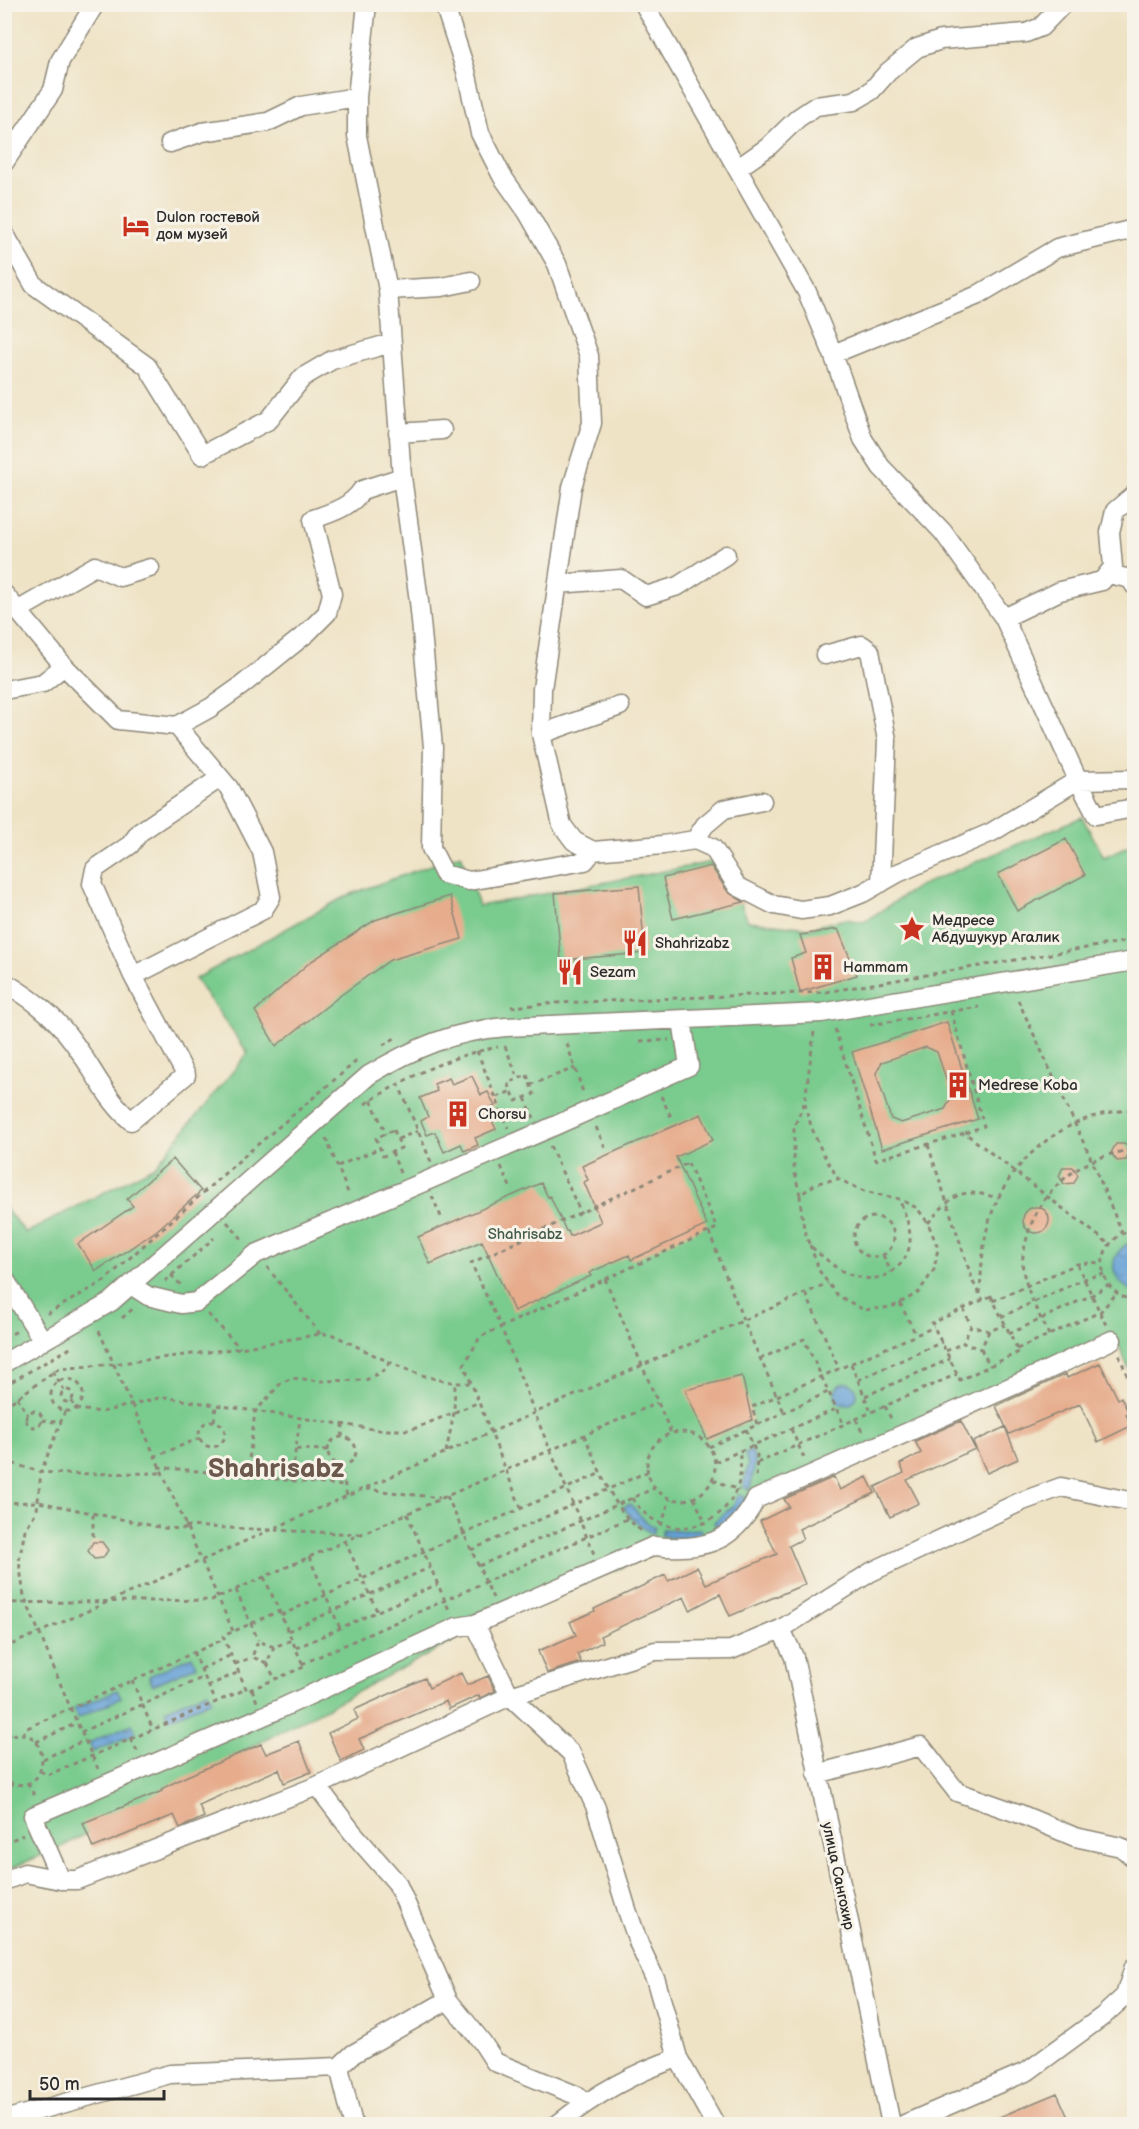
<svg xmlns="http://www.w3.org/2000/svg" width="1139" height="2129" viewBox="0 0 1139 2129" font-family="'Balsamiq Sans',sans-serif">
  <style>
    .green { fill: #79cb8e; stroke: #527b5c; stroke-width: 1.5 }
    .water { fill: url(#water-ripples); stroke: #486680; stroke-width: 1.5 }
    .building { fill: #e6ac8c; fill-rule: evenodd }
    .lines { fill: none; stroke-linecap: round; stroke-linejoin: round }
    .minor-casing { stroke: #8d8778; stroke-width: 21 }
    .path { stroke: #8d8778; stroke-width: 3; stroke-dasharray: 4.5 4.5; stroke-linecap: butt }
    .minor { stroke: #fff; stroke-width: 18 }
    .labels { text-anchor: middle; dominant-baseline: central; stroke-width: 6; stroke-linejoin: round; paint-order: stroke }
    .poi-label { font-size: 15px; fill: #2b2b2b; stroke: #f7f3e8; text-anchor: start }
    .park-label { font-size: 15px; fill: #425b49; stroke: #f7f3e8 }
    .street-label { font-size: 15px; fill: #2b2b2b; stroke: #f7f3e8 }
    .town-label { font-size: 27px; font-weight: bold; fill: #6c584d; stroke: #f7f3e8 }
  </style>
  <defs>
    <pattern id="water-ripples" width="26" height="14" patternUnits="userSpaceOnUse" patternTransform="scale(1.5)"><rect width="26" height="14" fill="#65a0d5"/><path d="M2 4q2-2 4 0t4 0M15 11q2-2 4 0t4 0" fill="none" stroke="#5383ad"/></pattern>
  </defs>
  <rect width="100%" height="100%" fill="#f7f3e8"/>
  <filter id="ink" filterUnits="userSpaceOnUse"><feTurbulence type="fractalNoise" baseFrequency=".0167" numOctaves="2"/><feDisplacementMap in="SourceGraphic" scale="12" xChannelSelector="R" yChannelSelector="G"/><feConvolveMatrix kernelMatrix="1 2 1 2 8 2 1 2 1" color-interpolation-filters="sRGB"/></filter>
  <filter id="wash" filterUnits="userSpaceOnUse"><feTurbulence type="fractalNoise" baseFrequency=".008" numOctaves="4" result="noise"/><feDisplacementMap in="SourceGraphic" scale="24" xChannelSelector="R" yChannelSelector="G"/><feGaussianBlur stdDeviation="1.35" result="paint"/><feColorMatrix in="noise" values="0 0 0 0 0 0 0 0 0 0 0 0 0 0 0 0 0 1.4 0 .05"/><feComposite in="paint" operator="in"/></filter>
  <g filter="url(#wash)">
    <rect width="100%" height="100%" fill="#efe3c6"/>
    <path class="green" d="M1082,817L1104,857L1134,843V1381L1114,1335L753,1496L728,1527L678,1544L488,1623L65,1845L5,1871L4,1207L26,1233L155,1166L248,1053L195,979L346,896L461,854L479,906L723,860L748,921L809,928L845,919L864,922L917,887Z"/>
    <path class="water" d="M1134,1241V1291C1107,1280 1107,1251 1134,1241Z
      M835 1394a11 11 0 1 1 22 0a11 11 0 1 1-22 0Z
      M752,1450L755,1463L750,1490L743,1487L748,1465L745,1454Z
      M739,1494L746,1497C738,1511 731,1520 717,1529L714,1522L734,1505Z
      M630,1504L646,1522L655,1527L653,1534C639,1527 632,1519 623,1507Z
      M663,1529L677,1531L700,1529L703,1536C688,1539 676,1539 661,1536Z
      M192,1656L196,1666L153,1685L149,1676Z
      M117,1690L121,1698L78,1718L74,1709Z
      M208,1691L212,1700L169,1719L165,1710Z
      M132,1724L136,1733L93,1752L89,1743Z"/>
    <g id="blocks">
      <path class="building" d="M1066,839L1085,875L1017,911L998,874Z
        M711,866L728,892L744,902L673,919L663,878Z
        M639,886L645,953L561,960L555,893Z
        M450,896L462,939L390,960L341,995L276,1046L255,1011L310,962L375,920Z
        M838,929L857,975L800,992L791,958L806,953L800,935Z
        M947,1022L978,1119L882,1149L852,1052ZM926,1047L937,1052L952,1097L945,1109L901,1123L891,1119L876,1073L882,1062Z
        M472,1076L481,1095L488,1092L495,1106L487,1110L496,1129L475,1138L478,1145L464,1151L461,1144L444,1152L435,1132L427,1135L421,1121L428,1117L420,1098L437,1091L434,1084L449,1078L452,1084Z
        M701,1114L713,1140L676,1157L707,1225L631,1260L629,1255L589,1273L591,1276L514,1311L482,1241L430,1264L418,1237L541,1183L548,1197L550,1196L566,1231H568L570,1236L601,1222L584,1182L588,1180L582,1166Z
        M1116,1144H1125L1131,1152L1126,1160L1117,1161L1111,1153Z
        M173,1159L201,1191L155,1232L96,1271L78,1244L133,1206L127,1199Z
        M1063,1167H1073L1078,1175L1074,1183L1064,1184L1059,1176Z
        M1023 1220a13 13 0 1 1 26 0a13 13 0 1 1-26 0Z
        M1100,1363L1118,1399L1121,1397L1128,1412L1126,1414L1131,1426L1098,1442L1080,1404L1009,1434L996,1406L1066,1374L1067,1378Z
        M742,1376L752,1420L707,1439L685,1390Z
        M961,1421L975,1449L907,1480L919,1503L890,1517L875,1487L904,1473L900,1464L921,1453L915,1441Z
        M1005,1427L1018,1459L987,1473L973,1442Z
        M834,1477L840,1490L867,1477L875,1493L799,1529L803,1539L789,1546L805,1584L730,1616L720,1594L690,1610L684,1597L600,1636L603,1642L577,1654L581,1662L547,1673L538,1651L576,1635L570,1622L595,1611L594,1609L665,1575L668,1581L697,1567L706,1584L777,1554L760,1521L789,1507L784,1499Z
        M93,1542H102L108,1550L103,1558L94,1559L88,1551Z
        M461,1673L467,1685L488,1676L495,1691L480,1698L479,1695L449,1709L446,1701L359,1739L364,1750L341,1761L328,1733L358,1719L354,1710L425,1678L429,1688Z
        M299,1741L311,1772L284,1783L279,1769L199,1805L204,1817L191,1823L180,1828L174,1815L93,1848L83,1823L162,1791L161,1789L185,1777L261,1744L266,1754Z
        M1057,2093L1071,2124H983Z"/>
    </g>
  </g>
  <g filter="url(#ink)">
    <use href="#blocks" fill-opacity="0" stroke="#8d8778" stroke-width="1.5"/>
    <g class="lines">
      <g class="minor-casing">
        <path id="minor" d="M367,4L357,97V136L388,290L402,477L419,601L433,747L431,848L444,874L469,881L585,861L593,851L574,841L562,825L541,734L542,689L572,487L592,423L589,356L557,264L528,213L502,176L480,133L466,71L444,4
          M644,4L807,292L833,354L863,439L881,467L943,532L1004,618L1078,780L1096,815L1134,808
          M170,143L202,132L268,122L301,106L357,97
          M4,163L53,90L60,61L95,4
          M738,168L768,147L798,118L816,106L854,101L871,91L888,72L917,48L941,40L1026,33L1041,27L1063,4
          M4,233L34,285L147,366L202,455L269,420L303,377L332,360L391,343
          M388,290L442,287L471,281
          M833,354L976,296L1057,248L1134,229
          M398,433L442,430
          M1108,574L1131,579L1134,585
          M558,584L621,579L646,596L678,586L726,555
          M4,594L64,666L118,720L177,726L229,788L262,852L271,897L263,910L133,976L186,1075L131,1121C105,1098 92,1066 71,1039C53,1014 29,997 4,982
          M17,611L95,566L120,577L150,568
          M1004,618L1060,591L1102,581L1113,567L1110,532L1115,511L1134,495
          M825,655L862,645L870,651L887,740L881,883
          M4,690L43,683L64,666
          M177,726L210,708L241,686L307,633L327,613L332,594L313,519C331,513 351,507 362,490L402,477
          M541,734L620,706
          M695,840L705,825L724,809L762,801
          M593,851L663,845L695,840L713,848L737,886L774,905L801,910L830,906L863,893L898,873L992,832L1078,780L1134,779
          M133,976L92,884L95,869L130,845L140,832L220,778
          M4,1278L43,1341
          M131,1285L148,1296L181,1304L197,1302L256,1254L543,1131L689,1066L682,1020
          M4,1363L111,1302L369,1075C414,1048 453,1031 506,1027L821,1013L1134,961
          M475,1624L654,1546C701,1551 733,1544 756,1499L1026,1380L1112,1340
          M781,1629L794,1657L891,2124
          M817,1774L921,1746L957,1792L1020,1814L1075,1837L1121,1847L1134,1858
          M317,1786L353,1833L397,1883L448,2000L482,2042L495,2062L578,2096L586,2103
          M61,1880L33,1816L275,1711L457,1627L475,1624L510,1696L571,1753L596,1808L627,1910L639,1944L656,1981L678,2058L715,2124
          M4,1881L25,1873L61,1880H77L317,1786L510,1696L655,1651L731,1650L781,1629L871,1572L1020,1502L1061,1487L1134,1502
          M339,2067L353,2124
          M4,2120L170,2074L339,2067L353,2054L448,2000
          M558,2124C593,2096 635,2072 678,2058
          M905,2124L1028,2071L1103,2016L1125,1996L1134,1967"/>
      </g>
      <path class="path" d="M1018,1000L1092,1161L1122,1233
        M511,1007L557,1003L825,992L1134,940
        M951,1011L984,1126L965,1133
        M870,1025L979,1007
        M835,1029L876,1160L965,1133L1109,1244
        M640,1041L669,1040
        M567,1044L584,1095
        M383,1045L395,1038
        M505,1046L518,1078
        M477,1051L508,1128
        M527,1075L534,1094L516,1101L508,1083Z
        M398,1083L431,1162
        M530,1085L575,1068
        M661,1096L672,1119
        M497,1097L512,1091
        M525,1098L534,1118
        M371,1100L386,1134
        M805,1103C811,1132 822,1154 838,1178
        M365,1104C408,1077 448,1056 498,1047
        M596,1127L605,1147
        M394,1130L401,1148L383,1156L376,1138Z
        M326,1138L349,1195
        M398,1139L418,1131
        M928,1145L973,1282L983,1300
        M550,1146L581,1213
        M392,1152L400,1173
        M688,1163L717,1228L501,1327L471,1263Z
        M338,1166L380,1148
        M501,1166L511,1189
        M800,1195L794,1170V1127L805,1101L814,1032
        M432,1196L442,1219
        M854 1237a20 20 0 1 1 40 0a20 20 0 1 1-40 0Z
        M227,1222L245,1242
        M928,1223C954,1194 959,1187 998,1198
        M1134,1229C1092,1241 1092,1290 1134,1301
        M709,1232L744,1322L784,1412
        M810,1245L820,1272L837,1295L864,1310L892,1307L918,1293L934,1270L938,1248L928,1223L917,1208L899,1199L864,1191L838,1179L817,1183L800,1195C801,1209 803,1233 810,1245C814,1250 822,1256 827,1260C838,1270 849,1276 864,1278C887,1282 911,1262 910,1238C910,1225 904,1211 899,1199
        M883,1255L891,1272
        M1077,1264L1106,1325
        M267,1267L320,1334
        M171,1275L181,1285
        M605,1279L671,1433
        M165,1281L214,1238
        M806,1294L839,1369
        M980,1294C981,1274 982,1253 986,1234C1000,1165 1064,1111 1134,1110
        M991,1296L1019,1352L960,1380L932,1323Z
        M993,1301L1077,1264L1103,1262
        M900,1303L916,1335
        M963,1308L971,1326
        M47,1314L104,1281L243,1157L359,1059
        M208,1314L240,1348
        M1001,1317L1084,1279L1104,1274
        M122,1318L135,1307
        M99,1331L233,1631
        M989,1331L981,1349L963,1343L971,1326L989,1331L1005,1325
        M1009,1334L1092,1295L1108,1285
        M1049,1335C1039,1315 1027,1293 1023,1270C1021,1259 1025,1245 1028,1234C1042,1186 1086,1154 1134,1150
        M4,1338L17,1331
        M981,1349L990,1366
        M1017,1349L1100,1312L1116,1294
        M946,1351L963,1343
        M1119,1355L1134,1392
        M760,1359L804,1339L844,1425
        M851,1364L871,1412
        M53,1371L64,1390
        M51 1395a16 16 0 1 1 32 0a16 16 0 1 1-32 0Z
        M858,1380L942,1342
        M4,1386L72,1347
        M61 1396a6 6 0 1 1 12 0a6 6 0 1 1-12 0Z
        M865,1396L950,1359
        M17,1397L28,1415
        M71,1401L76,1409L102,1412L163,1397L380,1430H411L477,1403
        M885,1406L892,1421
        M4,1407L58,1369L113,1364L240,1348L320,1334H331C370,1352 428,1386 471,1383
        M26 1419a8 8 0 1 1 16 0a8 8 0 1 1-16 0Z
        M65,1411L41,1472L37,1510L25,1530L19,1561L24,1596L70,1707L98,1769
        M856,1419L863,1434
        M42,1420L61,1423
        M199 1434a13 13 0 1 1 26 0a13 13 0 1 1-26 0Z
        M214,1421L216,1406
        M757,1424L752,1407L934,1327
        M746,1429L757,1455L756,1479
        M791,1429L805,1460
        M647 1466a34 34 0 1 1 68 0a34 34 0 1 1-68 0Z
        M584,1435C600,1469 612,1510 643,1532
        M342,1437L343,1425
        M328 1451a14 14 0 1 1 28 0a14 14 0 1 1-28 0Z
        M709,1447L828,1392
        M296,1449L328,1450
        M446,1452L454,1413L455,1384
        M154,1457L200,1438
        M4,1461L41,1472L68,1474L161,1473
        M715,1462L836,1409
        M757,1463L957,1374
        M341,1465L347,1496
        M158,1467L344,1486
        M247,1476L255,1412L281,1383L292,1378L320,1381L366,1380L386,1369L389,1363
        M713,1480L739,1490
        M291,1481L300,1419
        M366,1489L440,1498
        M447,1496L493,1598
        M632,1498C669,1557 753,1520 739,1451
        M694,1498L706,1524
        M4,1503L39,1502L164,1528L186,1529
        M521,1508L464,1365L480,1337L501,1327L535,1414L594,1554
        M93,1514V1537
        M407,1514L450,1612
        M185,1526L360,1534
        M661,1526L670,1499
        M345,1541L377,1611
        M471,1550L647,1472
        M309,1557L340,1628
        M479,1566L655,1488
        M264,1577L304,1667L247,1691L223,1636L279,1611
        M236,1590L258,1640
        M4,1603L212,1600L657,1403
        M281,1615L601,1473
        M288,1631L431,1567
        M274,1647L267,1663L252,1657L258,1641L274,1647L292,1640
        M4,1648L828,1283
        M296,1648L438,1584
        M193,1652L216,1702
        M267,1663L275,1679
        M235,1664L252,1657
        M302,1664L627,1519
        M201,1669L231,1655
        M132,1680L153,1730
        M208,1686L239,1672
        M252,1689L257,1702
        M4,1724L10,1736
        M81,1732L204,1677
        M23,1735L25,1729L224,1639
        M4,1739C53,1712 56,1806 4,1780
        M131,1739L137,1751
        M36,1742L77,1723
        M43,1759L85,1740
        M40,1771L48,1775L246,1689
        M28,1783L35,1797
        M4,1794L8,1792L12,1784
        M4,1843L23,1835"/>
      <use href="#minor" class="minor"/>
    </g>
  </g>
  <defs>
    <g id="hotel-bare" transform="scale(2.07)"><path d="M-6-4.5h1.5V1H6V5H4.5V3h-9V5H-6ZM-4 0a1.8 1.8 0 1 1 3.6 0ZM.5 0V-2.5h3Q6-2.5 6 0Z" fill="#c8321e" stroke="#f7f3e8" stroke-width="2.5" paint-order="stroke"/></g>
    <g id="sight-bare" transform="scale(2.07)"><path d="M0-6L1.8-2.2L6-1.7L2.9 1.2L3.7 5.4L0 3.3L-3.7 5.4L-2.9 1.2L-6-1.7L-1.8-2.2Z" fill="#c8321e" stroke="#f7f3e8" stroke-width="2.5" paint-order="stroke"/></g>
    <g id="restaurant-bare" transform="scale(2.07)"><path d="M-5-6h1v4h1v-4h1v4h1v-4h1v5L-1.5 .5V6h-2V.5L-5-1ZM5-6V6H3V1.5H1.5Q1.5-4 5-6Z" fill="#c8321e" stroke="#f7f3e8" stroke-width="2.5" paint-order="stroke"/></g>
    <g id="building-bare" transform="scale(2.07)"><path d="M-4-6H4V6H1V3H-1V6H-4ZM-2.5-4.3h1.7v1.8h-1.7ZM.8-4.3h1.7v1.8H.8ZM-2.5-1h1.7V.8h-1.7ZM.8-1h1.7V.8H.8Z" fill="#c8321e" stroke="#f7f3e8" stroke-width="2.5" paint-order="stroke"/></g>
  </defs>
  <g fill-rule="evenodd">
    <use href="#hotel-bare" x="136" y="226"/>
    <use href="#sight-bare" x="912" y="929"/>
    <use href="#restaurant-bare" x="635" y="943"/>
    <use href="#building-bare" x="823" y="967"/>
    <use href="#restaurant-bare" x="570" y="972"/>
    <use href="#building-bare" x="958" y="1085"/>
    <use href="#building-bare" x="458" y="1114"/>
  </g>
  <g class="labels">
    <g class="poi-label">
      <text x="156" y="217">Dulon гостевой<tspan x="156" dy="17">дом музей</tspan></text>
      <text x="932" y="920">Медресе<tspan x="932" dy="17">Абдушукур Агалик</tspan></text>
      <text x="655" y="943">Shahrizabz</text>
      <text x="843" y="967">Hammam</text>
      <text x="590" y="972">Sezam</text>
      <text x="978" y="1085">Medrese Koba</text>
      <text x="478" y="1114">Chorsu</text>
    </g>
    <g class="park-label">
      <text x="525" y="1234">Shahrisabz</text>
    </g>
    <g class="street-label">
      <text transform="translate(838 1876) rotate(78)">улица Сангохир</text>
    </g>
    <g class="town-label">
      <text x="276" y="1469">Shahrisabz</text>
    </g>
  </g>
  <rect width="1139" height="2129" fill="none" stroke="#f7f3e8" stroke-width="24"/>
  <path d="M30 2090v9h134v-9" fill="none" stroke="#2b2b2b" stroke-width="3"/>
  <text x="39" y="2090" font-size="18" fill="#2b2b2b" stroke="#f7f3e8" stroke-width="4.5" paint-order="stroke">50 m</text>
</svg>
